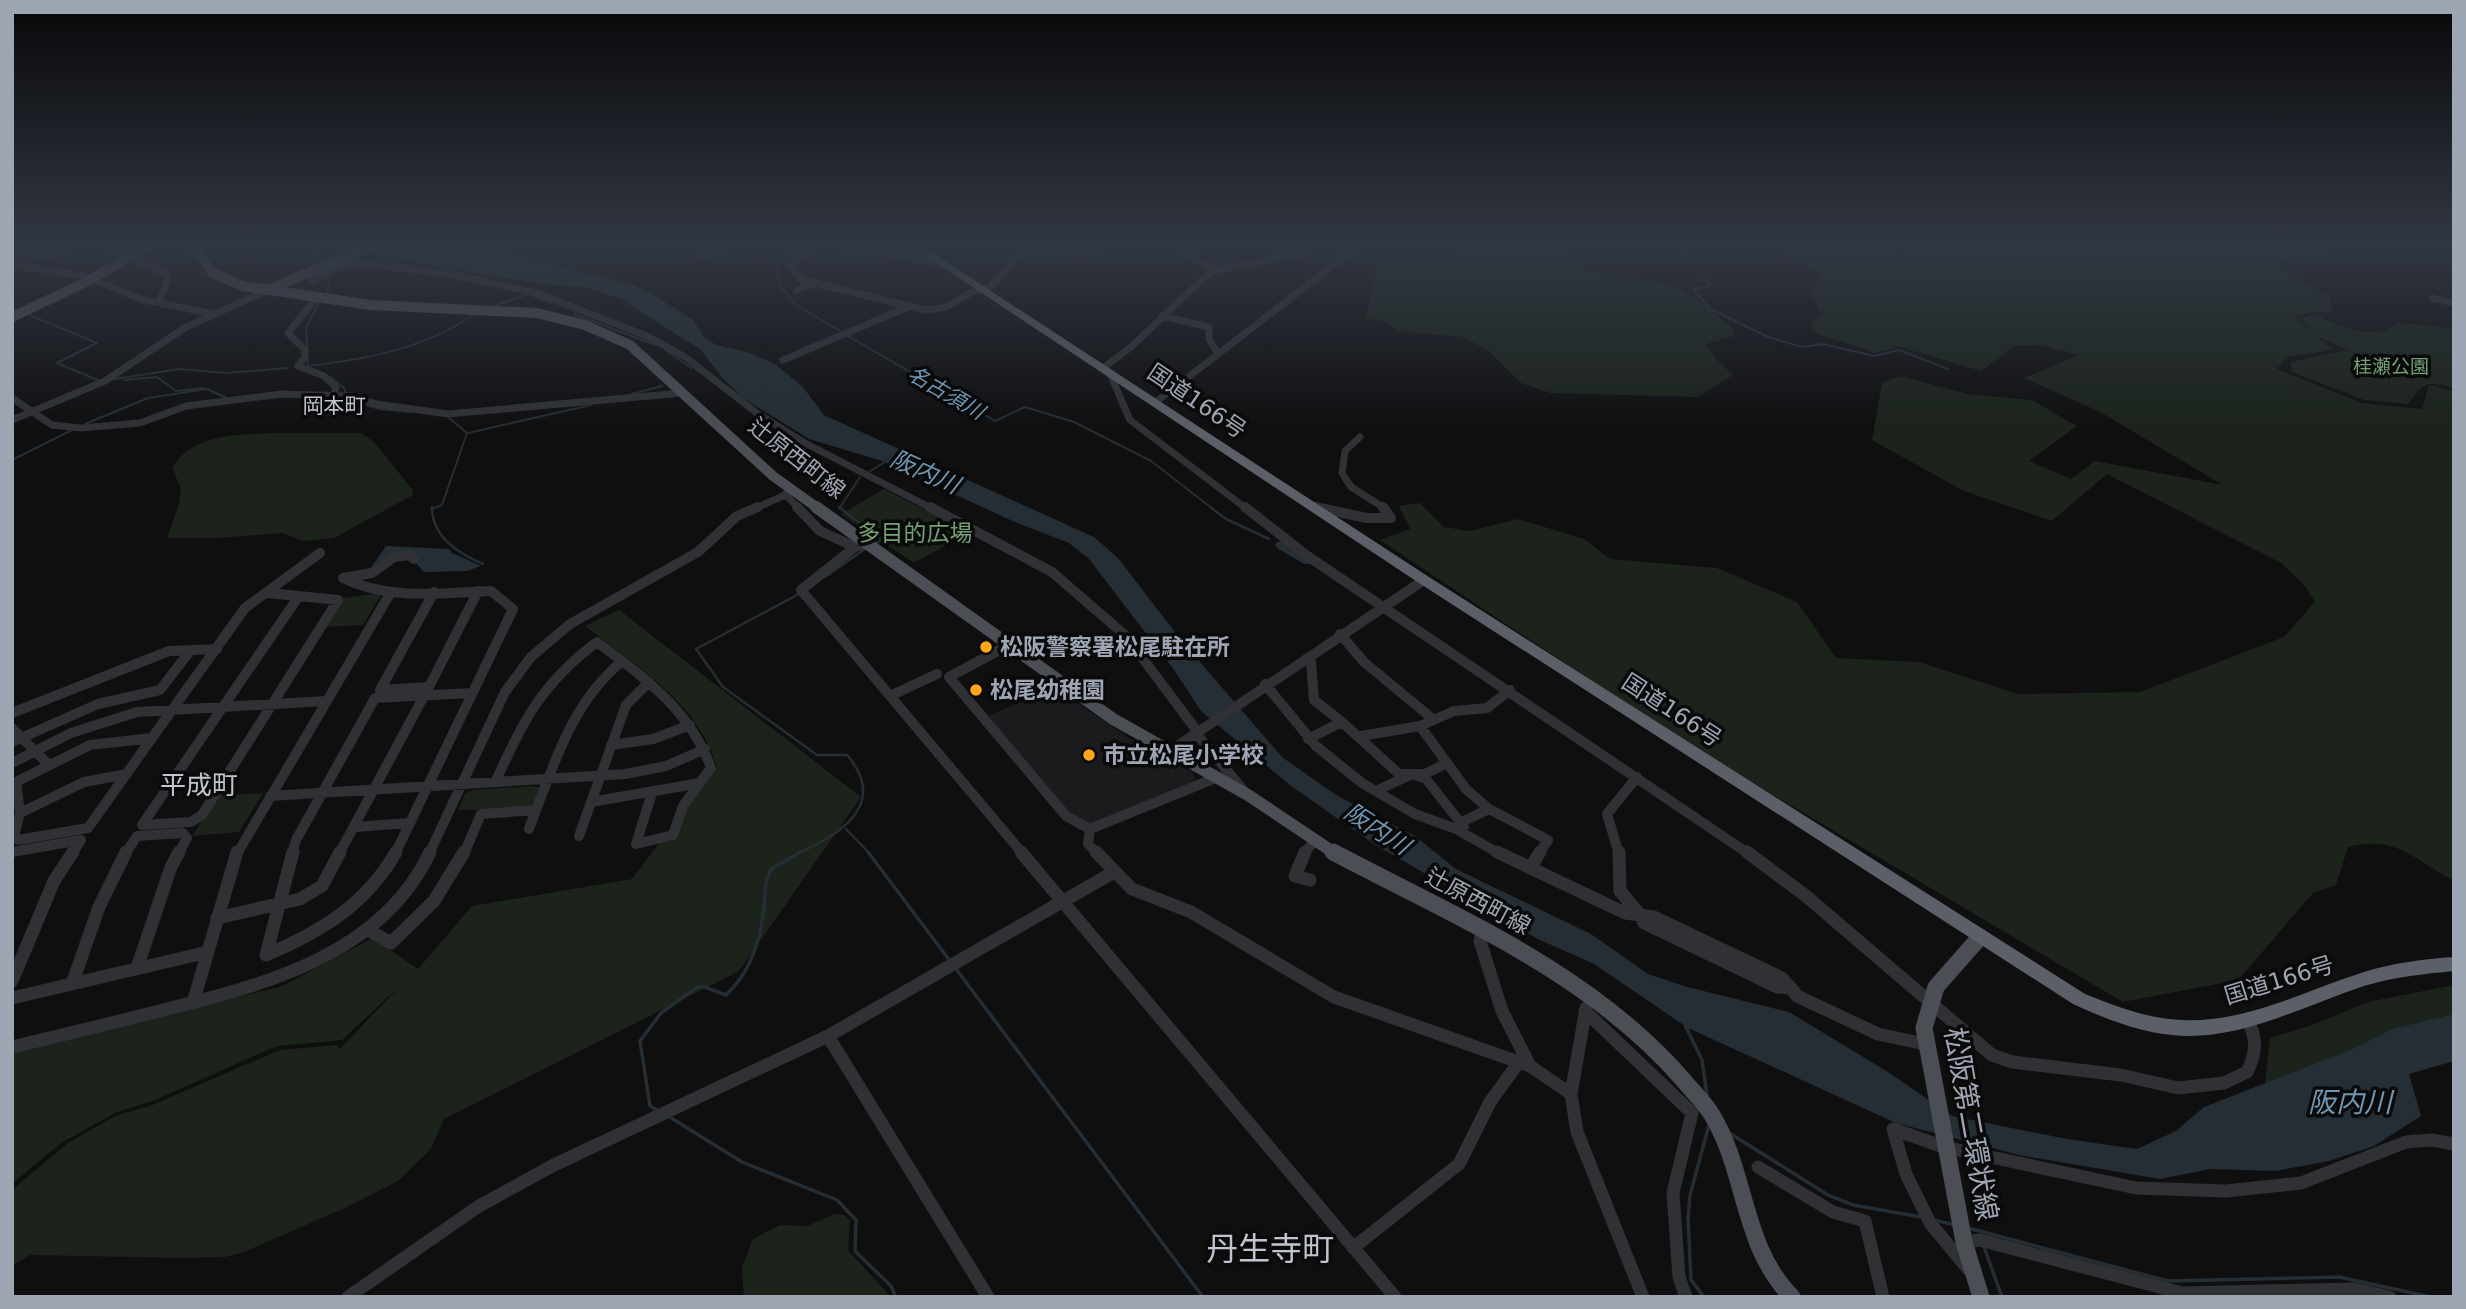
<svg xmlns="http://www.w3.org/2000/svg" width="2466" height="1309" viewBox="0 0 2466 1309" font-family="'DejaVu Sans','Noto Sans JP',sans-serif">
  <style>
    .built { fill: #1a1b1d }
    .green { fill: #1b231b }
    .water { fill: #242e34 }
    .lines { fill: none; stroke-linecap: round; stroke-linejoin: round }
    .stream-far2 { stroke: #242e34; stroke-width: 2 }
    .stream-far1 { stroke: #242e34; stroke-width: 2.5 }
    .stream { stroke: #242e34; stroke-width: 3.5 }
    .river { fill: #242e34; fill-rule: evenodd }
    .minor-far2 { stroke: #2f3135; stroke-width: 7 }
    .minor-far1 { stroke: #2f3135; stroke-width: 10 }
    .minor { stroke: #2f3135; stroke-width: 13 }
    .major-far2 { stroke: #4b4e55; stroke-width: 10 }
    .major-far1 { stroke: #4b4e55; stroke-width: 12 }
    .major { stroke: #4b4e55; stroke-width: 17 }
    .highway { fill: #5b5f67; fill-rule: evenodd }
    .poi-dot { fill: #ffa718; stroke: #0a0a0b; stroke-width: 2.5 }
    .labels { text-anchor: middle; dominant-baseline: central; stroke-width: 7; stroke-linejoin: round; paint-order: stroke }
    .far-park-label { font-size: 19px; fill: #73a074; stroke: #0a0a0b }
    .far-water-label { font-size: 21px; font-style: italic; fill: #7096b2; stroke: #0a0a0b }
    .far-quarter-label { font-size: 21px; fill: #bfc4ce; stroke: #0a0a0b }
    .street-label { font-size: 23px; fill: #9ea5b3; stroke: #0a0a0b }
    .park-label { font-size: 23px; fill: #73a074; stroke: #0a0a0b }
    .poi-label { font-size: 23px; font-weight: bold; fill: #9ea5b3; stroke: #0a0a0b; text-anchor: start }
    .water-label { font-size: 24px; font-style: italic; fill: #7096b2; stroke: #0a0a0b }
    .quarter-label { font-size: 26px; fill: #bfc4ce; stroke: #0a0a0b }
    .near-water-label { font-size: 28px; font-style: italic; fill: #7096b2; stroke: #0a0a0b }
    .near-street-label { font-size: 28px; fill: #9ea5b3; stroke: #0a0a0b }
    .near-quarter-label { font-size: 32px; fill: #bfc4ce; stroke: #0a0a0b }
  </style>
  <rect width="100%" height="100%" fill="#0f0f10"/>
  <path class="built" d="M1055,688L1129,738L1194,773L1195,782L1091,824L1065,815L985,717Z"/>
  <path class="green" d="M1467,246H1561C1579,282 1640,275 1670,285C1692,292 1714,314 1732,328L1735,335L1706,344L1715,358L1733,375L1698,397L1550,393L1521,383L1489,351L1463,337L1398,331L1387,322L1366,318L1379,255L1449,260Z
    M1781,246H1868L1913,260L1916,256L1896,246H2346L2276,262L2286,272L2329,296L2332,303L2331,312H2311L2295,317L2333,350L2287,357L2277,369L2362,403L2422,409L2429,385L2454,391V881C2412,859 2398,835 2348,847L2336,885L2313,893L2238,980L2123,1002L1682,741L1380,540L1410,529L1399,506L1420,503L1444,527L1470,531L1518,519L1584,539L1610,559L1717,568L1797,602L1836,658L1919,662L2018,694L2140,692L2284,637L2315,602L2305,586L2281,563L2107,474L2052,521L1964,491L1872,440L1882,383L1900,376L1968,394L2032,400L2077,426L2029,461L2071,479L2095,461L2223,485L2100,412L2024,378L2079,355L2040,345L2014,346L1981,371L1900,347L1875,353L1816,333L1810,325L1821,314L1811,292L1822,275L1786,254Z
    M2315,315C2343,326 2372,343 2398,323L2454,328V388C2426,381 2425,381 2408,404L2364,400L2292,372L2291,362L2348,350L2317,336L2300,318Z
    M272,433H361L374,442L412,489L413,495L334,538L303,541L283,533L219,538H167L179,504L181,489L172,468C192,434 236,435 272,433Z
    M884,489L970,532L914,563L841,514Z
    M382,593L363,625L325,627L343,598Z
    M619,610L861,797L739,971L444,1119L431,1149L398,1181L347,1207L244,1252L225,1257L182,1258L30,1255L12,1266V1190L68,1143L117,1115L150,1106L280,1050L336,1045L340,1049L402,984L342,1040L277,1046L153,1101L117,1112L61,1143L12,1184V1053L283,986L373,938L418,969L472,906L632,879L717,767C699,703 635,665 585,626Z
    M534,786L540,788L535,803L525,808L458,810L465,794L473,790Z
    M263,793L239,832L192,836L219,795Z
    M2454,985V1019L2265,1084L2270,1038L2315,1024L2368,1002Z
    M835,1214L844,1215L850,1220L848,1250L891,1297H744L742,1267L753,1239L780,1225L807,1226Z"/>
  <path class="water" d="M349,246L425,249L460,246L522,257L633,285L651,293L693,320L704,337L716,345L751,353L776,365L802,386L824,415L1094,537L1118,558L1181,640L1282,757L1336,795L1415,836L1456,869L1591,934L1648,974L1687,987L1789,1012L1888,1072L1952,1116L2067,1139L2137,1149L2176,1131L2204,1107L2353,1049L2393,1029L2454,1014V1061L2409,1074L2421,1116L2374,1146L2329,1161L2276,1171L2211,1169L2160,1179L2019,1155L1896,1123L1688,1028L1594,964L1538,939L1374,844L1291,786L1201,711L1174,670L1089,559L1069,543L1017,523L882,461L809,439L743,398L724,380L701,350L621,299L586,287L550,285L436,267Z
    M386,546L449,549L452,553L481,566L467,571L424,572L414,561L413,553L372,566Z"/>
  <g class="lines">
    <path class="stream-far2" d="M315,246L317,252L312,259L317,267
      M787,246L785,257L776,264L779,285L796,305L842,332
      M1680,246L1710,286L1693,289L1709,308L1768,337L1802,347L1823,344L1874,356L1899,350L1948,369
      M323,275L329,282L327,295
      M492,307L528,294L552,303
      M12,308L19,311
      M575,310L576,315L656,345
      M27,314L97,343L57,363L100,381
      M848,336L995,421L1025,407L1074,422L1151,461L1213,509
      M665,350L691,368
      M308,366C367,359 423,349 473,315
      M308,366L306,327L320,302
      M330,377L344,388L346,395
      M115,379L179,369L226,373L287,368
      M124,380L157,377L176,391L204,388
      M632,394L662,386
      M345,399L380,409L410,412
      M85,424L148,398L207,389L227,398
      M468,433L591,405
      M12,460L72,430
      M869,472L886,461
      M431,509L442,505L467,433L448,417
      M839,509L860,477"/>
    <path class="stream-far1" d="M432,507C432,537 458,553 483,564
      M839,507L882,540L874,544
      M1210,507L1226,519L1269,539
      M825,577L865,549
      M846,829L870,854
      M796,854C838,836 890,805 847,755H817L723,687L696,649L799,594"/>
    <path class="stream" d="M868,852L950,961
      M956,969L1203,1297
      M1685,1025L1702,1060L1707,1095
      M659,1111L650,1106L640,1041L661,1013L696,988L702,986L726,995C751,972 761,939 764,906C765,893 765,881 771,869L800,852
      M668,1116L742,1162L837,1200L856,1220L855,1251L891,1286L896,1297
      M1731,1134L1828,1195L1853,1205L1921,1217
      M1934,1220L1955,1225
      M1968,1228L2168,1281L2339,1277L2431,1297
      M1984,1247L2002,1297
      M1704,1297L1691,1280L1688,1219L1690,1195L1709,1125"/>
    <path class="river" d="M1282,541L1314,558L1316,561L1314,564H1304L1277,548L1275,545L1277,542Z"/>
    <path class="minor-far2" d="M103,246L121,256
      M817,246L790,265L802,280L926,310L946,307L974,291L989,288L1023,251L1039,248L1076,253L1104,246
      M844,246L943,264
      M1184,246L1188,255L1215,270
      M923,250L932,246
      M12,251L52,257L69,246
      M704,257L724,246
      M138,262L167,273V283L159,302
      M12,265L84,276L141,299L213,314
      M306,274L313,280L352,262L449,274L537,293L647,336L685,357L758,414L805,443L933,509
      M797,290L812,284
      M316,298L288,333L305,350V357L298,366L324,376L336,387L334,395
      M2432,298L2454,303
      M1162,316L1209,327V339L1218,354
      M783,360L908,307
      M1103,368L1131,347L1208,274L1215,270L1308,253L1304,248
      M1110,374L1130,420L1247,509
      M12,398L52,425L81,428L140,423L186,406L282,394L352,396L376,404L448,414L682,393
      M1156,402L1358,246
      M12,420L105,381L186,327L266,291
      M1360,437L1345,451L1342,473L1351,487L1386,509
      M785,494L799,509
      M1311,506L1323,509
      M754,509L794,491"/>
    <path class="minor-far1" d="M797,507L820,531L855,547
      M930,507L1052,572L1126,636L1197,731
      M1245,507L1306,555L1749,854
      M1315,507L1367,518H1391L1383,507
      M870,543L855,547L801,590L1023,854
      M267,593L299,596
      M299,596L338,600L202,815L191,822L142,825Z
      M1340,634L1364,662L1434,720
      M1009,645L949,677L1066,816L1090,829
      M1306,659L1311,662L1314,700L1342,722L1308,739
      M1265,684L1316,746L1362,783L1415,814L1456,829L1500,854
      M380,690L429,687L478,591
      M380,690L434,592
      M890,696L937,674
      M12,713L169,651L217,649
      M1342,722L1399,774H1412L1376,791
      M12,728L48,764
      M1195,732L1244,791
      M1361,736L1420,726
      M152,738L88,828L18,840L14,836L20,813L16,782L90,745Z
      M152,738L245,608L320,553
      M12,742L98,704L160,690L190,651
      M611,745L653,739L690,725
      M1170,751L1424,580
      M12,763L71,733L137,712L326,701
      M1412,774L1426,779L1464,827
      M1416,774H1425L1447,763
      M495,783C522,722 542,683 597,642C645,678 690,710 711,768L683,806L673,835L636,844L652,793
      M270,796L625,774L666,766L705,749
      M591,802L700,783
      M1489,809L1466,789L1420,726L1454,711L1487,708L1510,690
      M20,813L84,782L127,774
      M1462,822L1489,809L1548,840L1539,854
      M355,827L410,823
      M529,829L536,810
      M579,836L626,705L649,682
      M12,852L81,840L72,854
      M125,854L137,836L183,833L187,838L178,854
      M237,854L391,592
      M292,854L296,840L375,698L472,693
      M339,854L424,696
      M395,854L513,609L491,591C440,593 390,601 343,578L372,573L394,557L409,555L414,559
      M429,854L505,692L531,657L570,624L698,552L737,516L758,507
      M464,854L481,814L536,810C558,753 574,702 622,661
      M1098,854L1088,844L1090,829L1218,777
      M1304,854L1313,842
      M1619,854L1607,814L1637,777"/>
    <path class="minor" d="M293,852L266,955C320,932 366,905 396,852
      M1021,852L1395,1297
      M1096,852L1132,889L1191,912L1334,997L1530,1066L1571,1094
      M1305,852L1295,876L1310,880
      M1497,852L1625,913L1640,915L1644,923L1777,987L1791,988L1797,996L1878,1034L1925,1044
      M1619,852L1620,891L1640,915L1654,917L1782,978L1791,988
      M1747,852L1806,896L1992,1055L2012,1062L2121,1075L2178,1088L2224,1083L2247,1072C2256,1054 2258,1038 2247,1020
      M1531,867L1540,852
      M217,918L300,899L322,886L340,852
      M368,930L391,943L434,901L464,852
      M1483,931L1480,941L1502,1011L1530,1066
      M137,968L171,867L179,852
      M12,981L54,881L73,852
      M72,984L99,907L126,852
      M12,998L208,952
      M193,1003L237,852
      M1586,1008L1571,1094L1577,1132L1643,1297
      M1585,1011L1692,1113L1673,1193L1679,1277L1686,1297
      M828,1036L988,1297
      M12,1047C62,1035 113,1023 163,1010C264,985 382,955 430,852
      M1758,1167L1833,1212L1865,1221L1883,1297
      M1964,1242L1980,1240L2182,1293L2354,1289L2390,1297
      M1353,1248L1459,1164L1490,1102L1519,1062
      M1968,1269L1930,1223L1906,1174L1893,1129L1944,1147L2136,1188L2226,1191L2301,1183L2406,1142L2432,1140L2454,1144
      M348,1297L479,1206L554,1165L828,1036L1114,872"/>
    <path class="major-far2" d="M194,246L213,273L243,286L371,305L537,313L585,325L630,345L773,476L819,509
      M268,290L370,246
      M12,317L80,285L150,246"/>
    <path class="major-far1" d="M816,507L1113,719L1248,795L1336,854"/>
    <path class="major" d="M1333,852C1456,917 1593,974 1685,1082C1694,1093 1705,1103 1712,1115C1747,1173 1742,1247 1792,1297
      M1980,937L1936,987L1924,1028L1964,1242L1981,1297"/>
    <path class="highway" d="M911,246H922L1429,577L2085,994C2117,1007 2149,1019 2183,1020C2246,1023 2306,990 2364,972C2393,963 2423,959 2454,957V971C2424,974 2393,977 2364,986C2306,1005 2248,1037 2185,1036C2146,1035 2108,1020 2073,1004L1419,583Z"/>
  </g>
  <linearGradient id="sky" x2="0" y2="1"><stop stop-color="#080809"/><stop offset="0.57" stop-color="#313742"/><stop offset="1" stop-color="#313742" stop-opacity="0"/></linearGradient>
  <rect width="2466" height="429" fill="url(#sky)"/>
  <g class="poi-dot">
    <circle cx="986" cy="647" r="7"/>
    <circle cx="976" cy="690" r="7"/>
    <circle cx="1089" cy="755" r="7"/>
  </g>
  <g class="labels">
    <g class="far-park-label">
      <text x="2391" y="366">桂瀬公園</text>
    </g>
    <g class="far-water-label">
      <text transform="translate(946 393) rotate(30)">名古須川</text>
    </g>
    <g class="far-quarter-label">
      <text x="334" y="406">岡本町</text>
    </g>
    <g class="street-label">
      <text transform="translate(1197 401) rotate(34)">国道166号</text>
      <text transform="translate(797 458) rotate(38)">辻原西町線</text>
      <text transform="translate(1672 710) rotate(33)">国道166号</text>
      <text transform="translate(1478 901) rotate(28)">辻原西町線</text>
      <text transform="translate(2279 980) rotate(-17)">国道166号</text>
    </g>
    <g class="park-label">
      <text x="915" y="533">多目的広場</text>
    </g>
    <g class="poi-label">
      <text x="1000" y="647">松阪警察署松尾駐在所</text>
      <text x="990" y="690">松尾幼稚園</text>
      <text x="1103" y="755">市立松尾小学校</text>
    </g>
    <g class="water-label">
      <text transform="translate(925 472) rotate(24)">阪内川</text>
      <text transform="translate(1377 829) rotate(33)">阪内川</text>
    </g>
    <g class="quarter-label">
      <text x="199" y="785">平成町</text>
    </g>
    <g class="near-water-label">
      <text x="2350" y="1102">阪内川</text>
    </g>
    <g class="near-street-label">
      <text transform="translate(1971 1124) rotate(80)">松阪第二環状線</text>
    </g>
    <g class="near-quarter-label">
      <text x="1270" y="1249">丹生寺町</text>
    </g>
  </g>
  <rect width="2466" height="1309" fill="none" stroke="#9ea5b3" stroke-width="28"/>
</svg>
